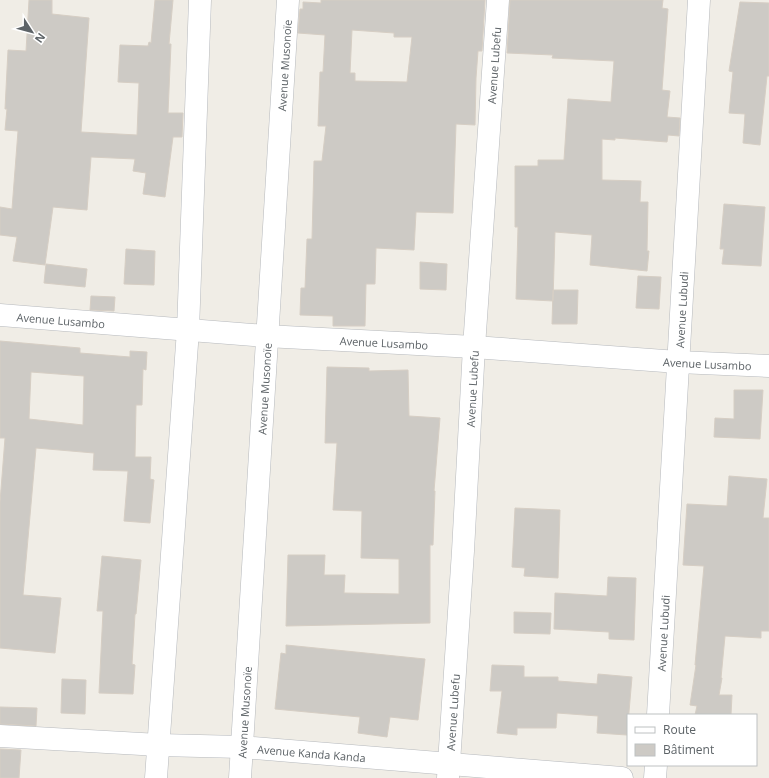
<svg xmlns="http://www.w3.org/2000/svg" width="769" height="778" viewBox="0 0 769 778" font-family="'Open Sans',sans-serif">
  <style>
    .building { fill: #cdcac5; stroke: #d6cec4; fill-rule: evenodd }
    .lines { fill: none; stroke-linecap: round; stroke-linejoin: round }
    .minor-casing { stroke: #b6b9bd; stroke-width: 23 }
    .minor { stroke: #fff; stroke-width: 22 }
    .labels { text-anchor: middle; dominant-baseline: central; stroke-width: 3.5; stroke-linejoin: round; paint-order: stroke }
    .street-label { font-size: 11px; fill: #5d6367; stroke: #fff }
  </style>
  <rect width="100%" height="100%" fill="#f0ede6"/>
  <path class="building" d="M29,0H52V14L89,18L81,132L137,135L139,83L118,82L120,45L148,46L149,42L151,43L155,0H173L169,44H171L168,113H183L182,137H173L165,197L143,194L146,173L133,171L135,159L91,157L87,210L53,207L45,265L13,261L17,237L0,235V207L12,209L18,131L5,130L7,109H5L8,50L26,51Z
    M321,0H485L482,51H478L476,78L475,125L456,124L453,213L416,212L414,250L376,248L375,284H366L365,326H333V316L300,315L301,288H305L307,239H312L314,161H322L326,126H318L320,72H323L325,35L298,33L300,9H303V2L321,3ZM352,30L394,33V37H412L407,82L355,81V73H350Z
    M510,0H663L662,8L668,9L662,90L670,91L667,117L680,118L679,136L668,135L667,142L615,138V140L602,139V180L641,181L640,202H648L647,251H649L647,271L590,265L592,235L555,232L553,301L516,299L518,227H515V166H538V160H564L568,99L611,102L614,61L552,58L553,55L507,53Z
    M740,2L769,3V76H767L760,145L743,143L745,114L729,113L733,72L729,71Z
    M724,204L765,207L761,266L722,264L724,249H720Z
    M126,249L155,251L154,285L124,284Z
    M420,262L447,264L446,290L420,289Z
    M46,264L87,269L85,287L44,283Z
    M638,276L661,277L659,309L636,308Z
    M553,290H578L577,324H552Z
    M91,296L115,297L114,311L90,310Z
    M0,341L80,348V353L130,357V351L147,352L146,370L143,369L142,405H136L135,457H151L150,479L154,480L150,523L124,521L128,471L93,470L94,453L36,448L23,595L61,598L55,653L0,648V502L5,438H0ZM31,372L84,376L83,425L29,419Z
    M327,367L369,368V371L408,370L409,416L440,418L434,491H435L433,545H430V623L286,626L288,555H325L324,575H345L344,593L399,594V559L361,558L362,511L333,510L337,443H325Z
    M734,390H763L760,439L714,437L715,418L734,419Z
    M729,476L767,479L763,518H769V631H761V638L725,636L721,678H722L719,695H732L731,715H695L697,706L690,705L696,665H695L704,566L683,565L687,504L727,506Z
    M515,508L560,510L558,578L524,576L525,568L512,567Z
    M102,556L141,560L136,614H135L132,664L135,665L133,694L99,693L103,611H97Z
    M608,577L636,578L634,640L609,639V632L554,629L555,593L607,596Z
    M514,612L551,613L550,634L514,633Z
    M286,645L425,659L418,720L390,717L387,737L358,733L360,717L275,709L281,653L286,654Z
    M492,665L524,666V677H558V681L597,684L598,674L632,677L627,735L597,733L598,716L557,713L556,728H517V735L497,733L502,691H490Z
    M62,679L86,680L85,714L61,713Z
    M0,707L37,708L36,726L0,724Z
    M0,749L21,750L19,778H0Z"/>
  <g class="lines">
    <g class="minor-casing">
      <g id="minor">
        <path id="s1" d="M0,315L266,336L474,347L678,362L769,366"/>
        <path id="s2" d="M658,715L699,0"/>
        <path id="s3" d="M0,736L159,745L241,747L622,778"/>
        <path d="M156,778L188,330L200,0"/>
        <path id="s4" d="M240,778L288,0"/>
        <path id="s5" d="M448,778L463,551L474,347L498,0"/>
        <path d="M655,778L656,765"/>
      </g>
    </g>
    <use href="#minor" class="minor"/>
  </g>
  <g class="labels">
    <g class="street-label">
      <text stroke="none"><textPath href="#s4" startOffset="714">Avenue Musonoïe</textPath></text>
      <text stroke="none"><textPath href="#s5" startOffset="714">Avenue Lubefu</textPath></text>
      <text stroke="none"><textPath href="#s2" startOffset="406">Avenue Lubudi</textPath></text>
      <text stroke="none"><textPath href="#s1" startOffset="61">Avenue Lusambo</textPath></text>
      <text stroke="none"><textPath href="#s1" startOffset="385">Avenue Lusambo</textPath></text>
      <text stroke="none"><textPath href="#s1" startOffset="709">Avenue Lusambo</textPath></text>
      <text stroke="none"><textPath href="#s4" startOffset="390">Avenue Musonoïe</textPath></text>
      <text stroke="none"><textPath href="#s5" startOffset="390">Avenue Lubefu</textPath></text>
      <text stroke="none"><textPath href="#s2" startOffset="82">Avenue Lubudi</textPath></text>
      <text stroke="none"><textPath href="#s4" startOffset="66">Avenue Musonoïe</textPath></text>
      <text stroke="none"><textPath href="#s5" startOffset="66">Avenue Lubefu</textPath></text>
      <text stroke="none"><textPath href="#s3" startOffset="312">Avenue Kanda Kanda</textPath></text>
    </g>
  </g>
  <rect x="627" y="714" width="130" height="52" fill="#ffffff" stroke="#bec1c2"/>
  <rect x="635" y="727" width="20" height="6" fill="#ffffff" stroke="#bec1c2"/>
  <text x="663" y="734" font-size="12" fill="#5d6367">Route</text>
  <rect x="635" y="744" width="20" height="12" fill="#cdcac5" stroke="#bec1c2"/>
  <text x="663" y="754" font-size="12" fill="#5d6367">Bâtiment</text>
  <g transform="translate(32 32) rotate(126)" stroke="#ffffff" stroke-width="3" paint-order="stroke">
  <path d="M0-3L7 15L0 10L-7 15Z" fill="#5d6367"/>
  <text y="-6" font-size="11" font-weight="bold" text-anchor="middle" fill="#5d6367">N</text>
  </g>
</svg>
